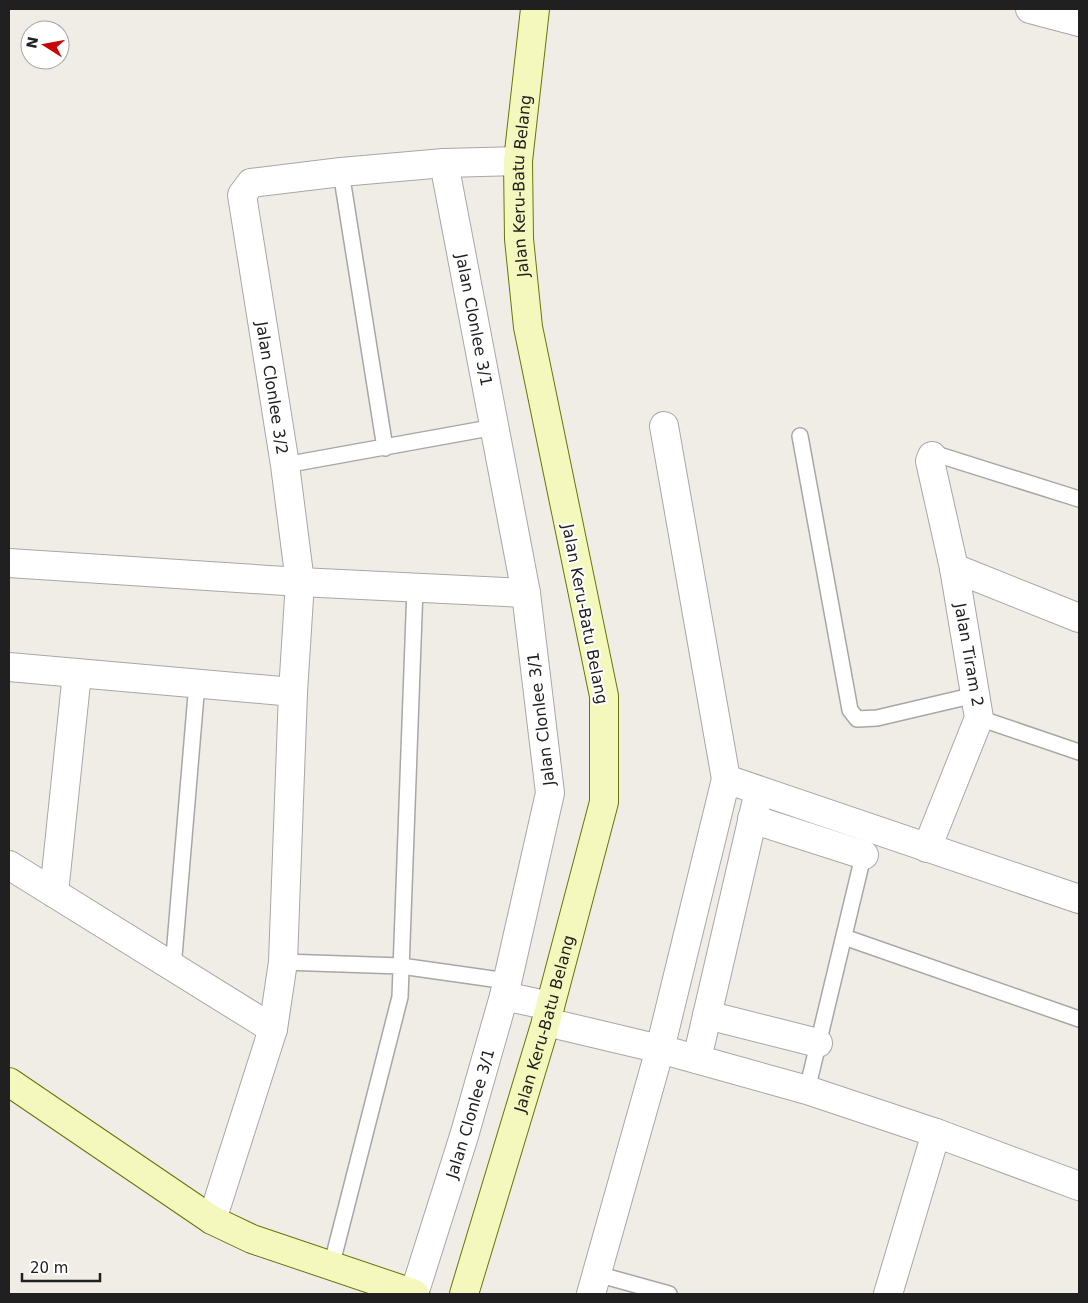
<svg xmlns="http://www.w3.org/2000/svg" width="1088" height="1303" viewBox="0 0 1088 1303" font-family="'DejaVu Sans',sans-serif">
  <style>
    .lines { fill: none; stroke-linecap: round; stroke-linejoin: round }
    .lane-casing { stroke: #a7a7a7; stroke-width: 18 }
    .street-casing { stroke: #a7a7a7; stroke-width: 30 }
    .secondary-casing { stroke: #697508; stroke-width: 30 }
    .lane { stroke: #fff; stroke-width: 15 }
    .street { stroke: #fff; stroke-width: 28 }
    .secondary { stroke: #f5f8bd; stroke-width: 28 }
    .labels { text-anchor: middle; dominant-baseline: central; stroke-width: 4; stroke-linejoin: round; paint-order: stroke }
    .street-label { font-size: 16px; fill: #202020; stroke: #fff }
  </style>
  <rect width="100%" height="100%" fill="#f0ede7"/>
  <g class="lines">
    <g class="lane-casing">
      <path id="lane" d="M341,172L385,448
        M800,436L850,710L857,719L877,718L975,695
        M932,456L939,455L1079,499
        M285,465L495,427
        M979,718L1079,752
        M844,937L1079,1019
        M283,962L401,966L507,981
        M173,968L197,683
        M807,1090L865,848
        M331,1267L400,997L415,588
        M597,1274L669,1294"/>
    </g>
    <g class="street-casing">
      <g id="street">
        <path d="M1030,9L1079,22"/>
        <path d="M664,426L726,779"/>
        <path d="M9,563L300,582L526,593"/>
        <path d="M954,568L1079,618"/>
        <path d="M9,667L293,692"/>
        <path d="M752,819L864,855"/>
        <path d="M927,848L979,718L954,568L930,461L932,456"/>
        <path d="M9,865L273,1029"/>
        <path d="M54,893L77,673"/>
        <path d="M504,996L550,1006"/>
        <path d="M707,1015L818,1043"/>
        <path d="M546,1022L660,1049L807,1090L936,1133"/>
        <path d="M697,1059L759,791"/>
        <path d="M212,1220L273,1029L283,962L293,692L300,582L285,465L242,195L251,183L341,172L444,163L518,161"/>
        <path id="s1" d="M414,1294L464,1136L504,996L550,793L526,593L444,163"/>
        <path d="M591,1294L660,1049L726,779L1079,899"/>
        <path d="M888,1294L936,1133L1079,1186"/>
      </g>
    </g>
    <g class="secondary-casing">
      <g id="secondary">
        <path d="M9,1082L212,1220L252,1239L415,1294"/>
        <path id="s2" d="M464,1294L546,1022L604,802V696L528,327L519,239L518,161L535,9"/>
      </g>
    </g>
    <use href="#lane" class="lane"/>
    <use href="#street" class="street"/>
    <use href="#secondary" class="secondary"/>
  </g>
  <g class="labels">
    <g class="street-label">
      <text stroke="none"><textPath href="#s2" startOffset="1136">Jalan Keru-Batu Belang</textPath></text>
      <text transform="translate(474 320) rotate(79)">Jalan Clonlee 3/1</text>
      <text transform="translate(272 388) rotate(81)">Jalan Clonlee 3/2</text>
      <text transform="translate(585 614) rotate(79)">Jalan Keru-Batu Belang</text>
      <text transform="translate(969 655) rotate(80)">Jalan Tiram 2</text>
      <text transform="translate(541 719) rotate(-97)">Jalan Clonlee 3/1</text>
      <text stroke="none"><textPath href="#s2" startOffset="282">Jalan Keru-Batu Belang</textPath></text>
      <text stroke="none"><textPath href="#s1" startOffset="189">Jalan Clonlee 3/1</textPath></text>
    </g>
  </g>
  <rect width="1088" height="1303" fill="none" stroke="#202020" stroke-width="20"/>
  <g transform="translate(45 45) rotate(281)"><circle r="24" fill="#ffffff" stroke="#a6a6a6"/>
  <path d="M0-4L9 19L0 12L-9 19Z" fill="#c90606"/>
  <text y="-8" font-size="14" font-weight="bold" text-anchor="middle" fill="#202020">N</text>
  </g>
  <path d="M22 1273v8h78v-8" fill="none" stroke="#202020" stroke-width="2.5"/>
  <text x="30" y="1273" font-size="15" fill="#202020" stroke="#ffffff" stroke-width="4" paint-order="stroke">20 m</text>
</svg>
